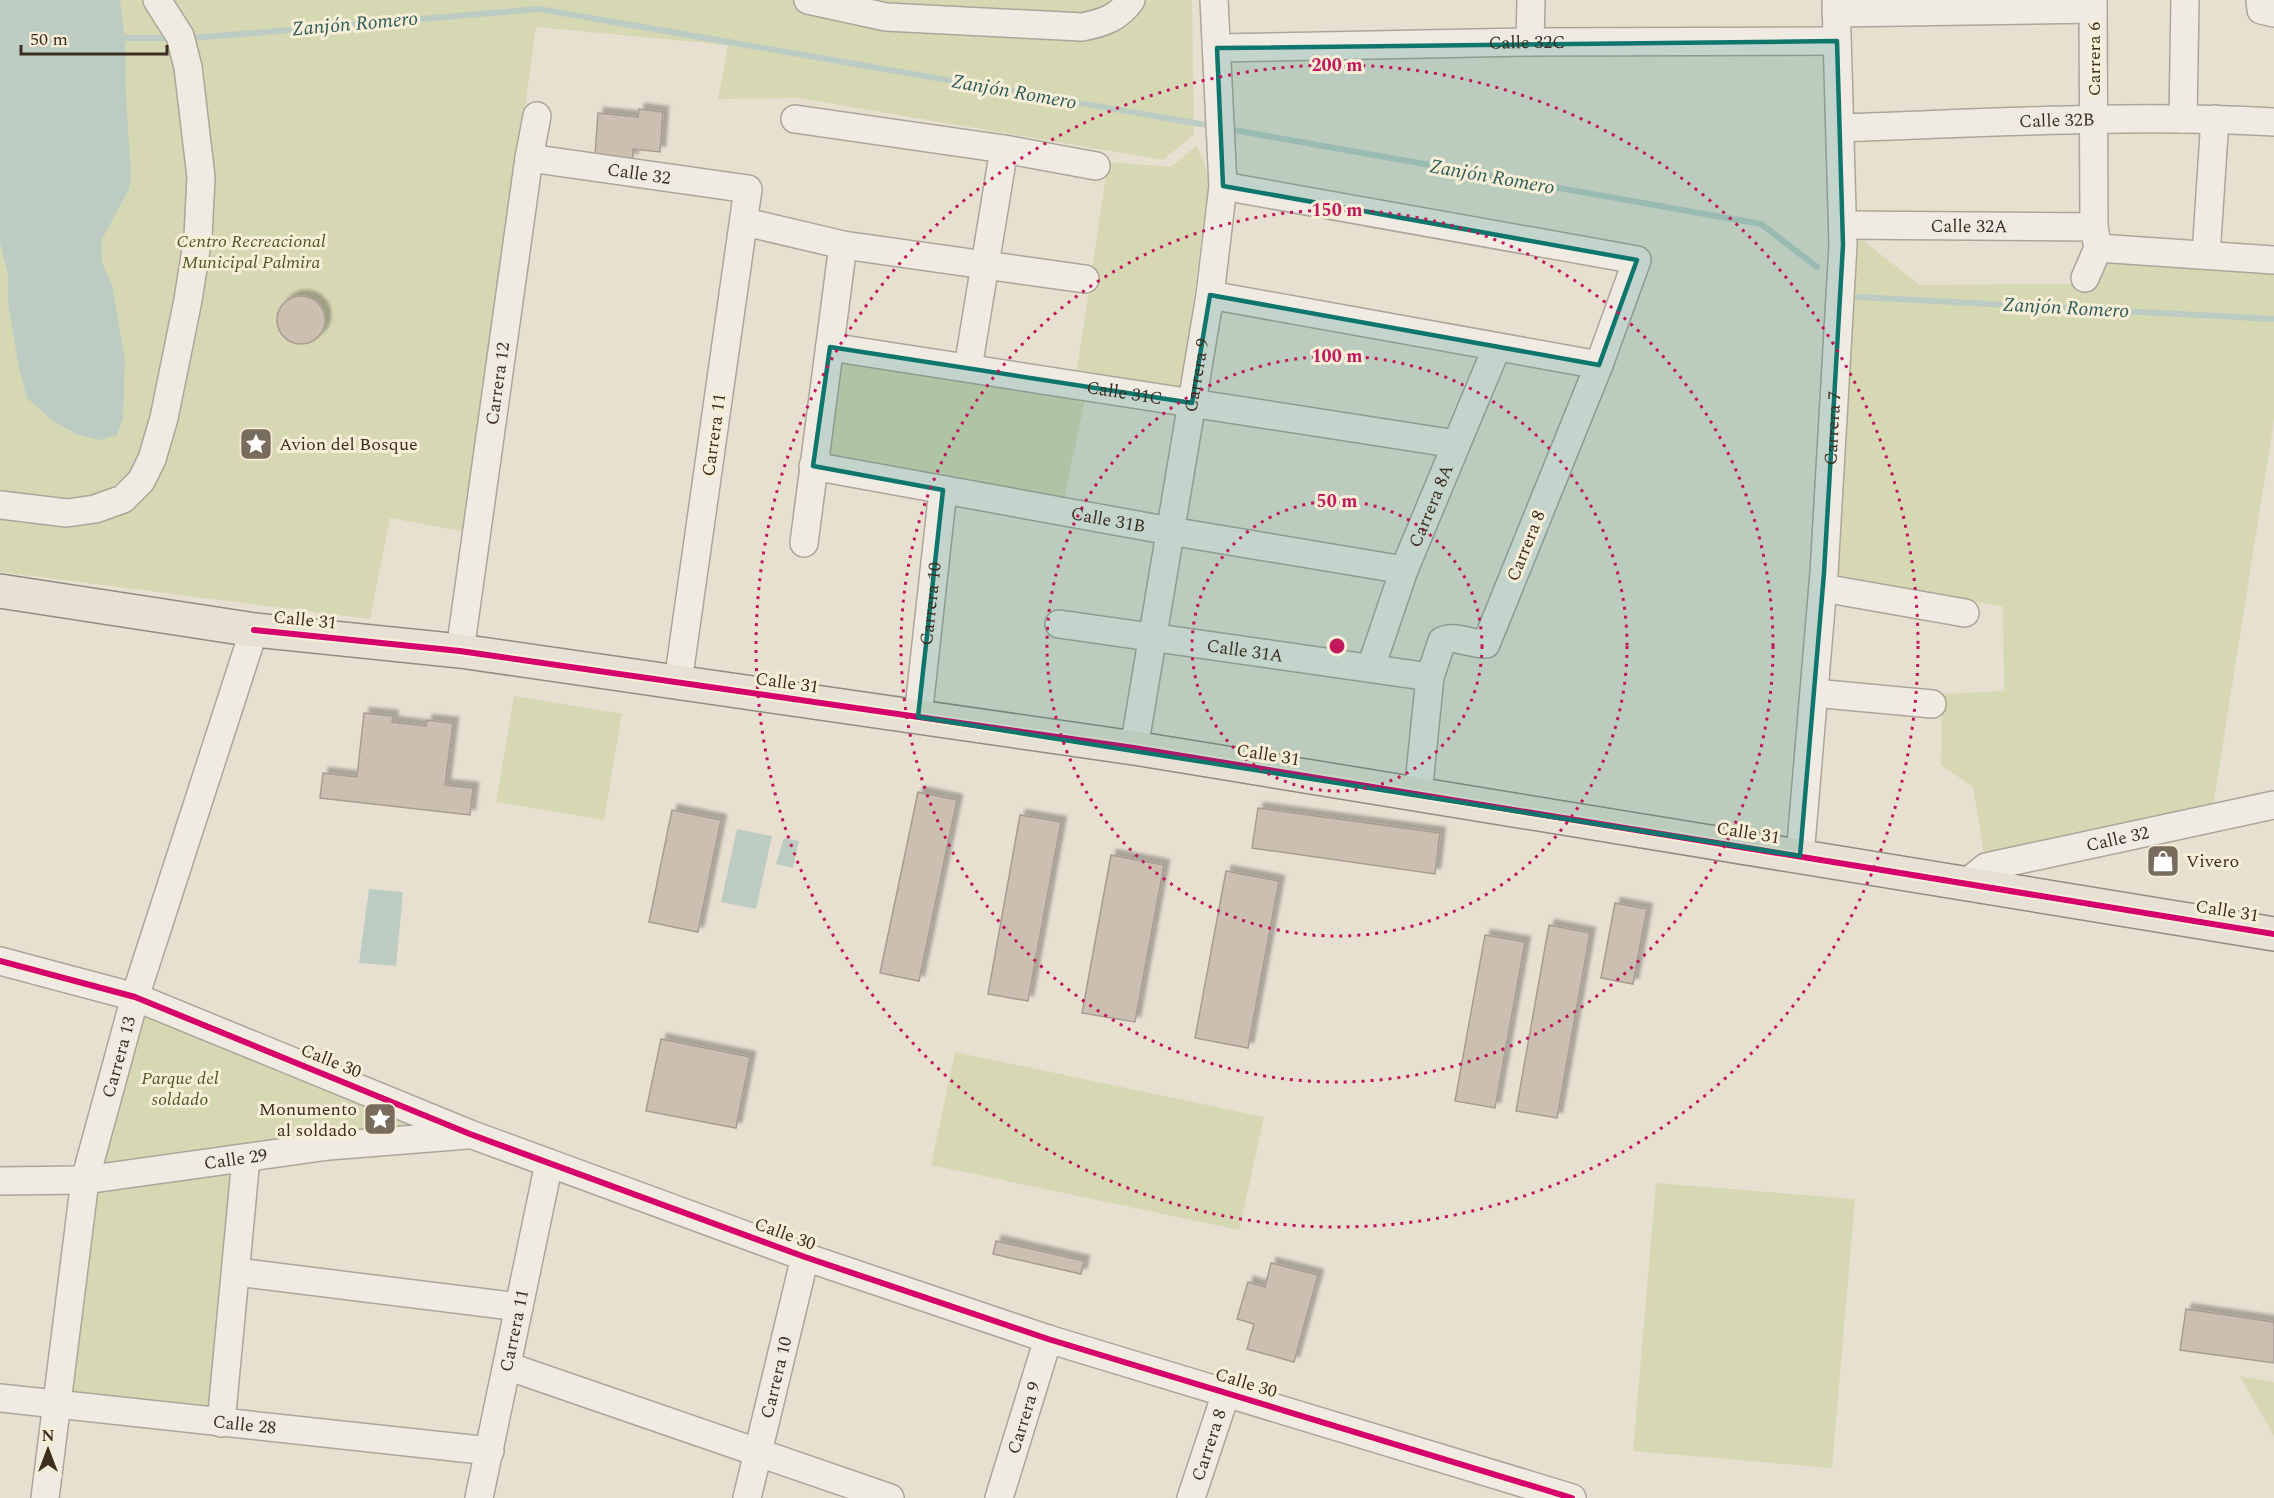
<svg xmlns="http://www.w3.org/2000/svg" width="2274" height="1498" viewBox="0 0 2274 1498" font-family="Spectral,serif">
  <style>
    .green { fill: #d6d7b3 }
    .water { fill: #bcccc2 }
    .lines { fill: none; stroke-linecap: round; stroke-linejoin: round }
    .stream { stroke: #bcccc2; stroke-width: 6 }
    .building { fill: #cbbfb2; stroke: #a89c90; stroke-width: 1.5; filter: url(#shadow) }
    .minor-casing { stroke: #ada599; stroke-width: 30 }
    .major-casing { stroke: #928b80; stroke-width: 36 }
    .minor { stroke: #efebe3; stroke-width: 27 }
    .major { stroke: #e6e1d4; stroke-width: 33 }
    .cycleway-casing { stroke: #f7eed8; stroke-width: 10 }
    .cycleway { stroke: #d6006c; stroke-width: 6 }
    .marked { fill: #0f766e; fill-opacity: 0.2; stroke: #0f766e; stroke-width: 4.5; stroke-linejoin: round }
    .ring { fill: none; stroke: #c2185b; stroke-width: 3; stroke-dasharray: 3 6 }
    .labels { text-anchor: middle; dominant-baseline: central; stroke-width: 6; stroke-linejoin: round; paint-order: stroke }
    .street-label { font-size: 18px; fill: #3d2e20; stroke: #f7eed8 }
    .park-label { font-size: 18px; font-style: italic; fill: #4d5a26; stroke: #f7eed8 }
    .poi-label { font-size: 18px; fill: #3d2e20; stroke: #f7eed8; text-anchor: start }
    .water-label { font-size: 20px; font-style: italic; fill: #2f5d5a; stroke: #f7eed8 }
    .centre { fill: #c2185b; stroke: #f7eed8; stroke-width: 3 }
    .ring-label { font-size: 18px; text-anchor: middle; font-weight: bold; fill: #c2185b; stroke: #f7eed8; stroke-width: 6; stroke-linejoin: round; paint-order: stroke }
  </style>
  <defs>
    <filter id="shadow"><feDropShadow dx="5.5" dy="-5.5" stdDeviation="1.5" flood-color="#0004"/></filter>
  </defs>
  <rect width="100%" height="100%" fill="#e7e0d1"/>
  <path class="green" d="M0,0H1192L1194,134L1163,160L798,98L718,99L728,45L536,27L467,532L390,518L370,619L0,572Z
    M1197,145L1209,177L1182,391L1077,370L1108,162L1171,167Z
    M1843,225L1920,285L2097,284L2098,248L2274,260V420L2211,819L1986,867L1973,787L1941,765L1942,694L2004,691L2003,607L1824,573Z
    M839,356L1086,395L1063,504L824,460Z
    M514,696L622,714L604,820L496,802Z
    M135,997L443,1122L89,1168Z
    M955,1052L1264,1117L1239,1230L931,1165Z
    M246,1158L221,1423L55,1406L85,1180Z
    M1656,1183L1855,1199L1832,1468L1633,1451Z
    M2240,1376L2274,1382V1436Z"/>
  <path class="water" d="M0,0H120L125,39L126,98L131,174L129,189L101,241L102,263L112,285L125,359L123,418L117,435L100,440L78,435L52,420L27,398L19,369L8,303V274L0,243Z
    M737,829L772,836L756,909L721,902Z
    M784,838L799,841L793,868L776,864Z
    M369,889L403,892L396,966L359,963Z"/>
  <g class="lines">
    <path class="stream" d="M118,38H169
      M193,38L539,9L1212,126
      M1228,129L1761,224L1817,267
      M1858,297L2274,319"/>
  </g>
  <path class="building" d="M639,109L663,112L660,152L633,149V159L595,155L598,113L638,117Z
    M277 320a24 24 0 1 1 48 0a24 24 0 1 1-48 0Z
    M364,713L393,716L392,722L426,726L427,720L453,723L445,785L473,788L470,815L320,798L323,773L357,777Z
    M918,792L957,800L919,981L880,973Z
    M1258,808L1440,833L1435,874L1252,848Z
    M672,810L721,820L698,932L649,922Z
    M1020,815L1061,822L1028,1001L988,994Z
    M1111,855L1164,865L1135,1022L1082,1013Z
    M1226,871L1279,881L1248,1048L1195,1038Z
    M1615,903L1647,909L1633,984L1601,978Z
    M1549,925L1590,933L1557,1118L1516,1111Z
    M1485,935L1525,942L1495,1108L1455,1101Z
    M661,1039L750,1057L736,1128L646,1111Z
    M996,1241L1084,1261L1081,1274L993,1254Z
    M1271,1263L1318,1275L1294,1362L1247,1349L1254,1324L1237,1319L1248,1282L1265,1287Z
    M2186,1309L2274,1322V1363L2180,1350Z"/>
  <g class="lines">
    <g class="minor-casing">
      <g id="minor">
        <path d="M808,0L886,17L1082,27C1103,23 1118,18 1131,0"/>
        <path d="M2260,0L2261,10L2274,13"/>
        <path d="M1836,13L2093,9"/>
        <path d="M1530,42L1531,0"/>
        <path id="s1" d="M1217,48L1530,42L1837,41"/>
        <path d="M795,119L1004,149L1096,166"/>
        <path d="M2183,119L2185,0"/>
        <path id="s2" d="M1841,128C1985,123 2130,114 2274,122"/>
        <path id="s3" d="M529,158L748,189L678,682"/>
        <path d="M1223,186L1637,260L1599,365L1486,644C1473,645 1453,634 1442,641L1430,677L1418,794"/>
        <path d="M745,222L843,245L1085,279"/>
        <path id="s4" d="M1843,225L2094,227"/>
        <path d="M2098,248L2274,260"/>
        <path d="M2206,255L2215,119"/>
        <path d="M2085,278L2098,248L2094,227L2093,0"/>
        <path d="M1210,295L1599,365"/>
        <path id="s5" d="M830,347L1456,444"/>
        <path d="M968,368L1004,149"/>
        <path id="s6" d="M813,466L1170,531L1404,570"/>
        <path d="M0,505L67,513L95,509L123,499L141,481L152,459L164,418L188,300L198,237L201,177L188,67L180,36L157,0"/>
        <path d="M804,543L843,245"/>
        <path d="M1823,588L1965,613"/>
        <path id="s7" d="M1059,624L1430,677"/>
        <path id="s8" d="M460,651L529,158L537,116"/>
        <path id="s9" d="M1371,667L1404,570L1497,347"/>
        <path d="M1814,693L1932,704"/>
        <path id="s10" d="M918,717L943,490"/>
        <path id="s11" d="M1134,748L1210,295L1223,186L1214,0"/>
        <path id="s12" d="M1800,856L1824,573L1843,245L1836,0"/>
        <path id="s13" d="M1966,883L1986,867L2274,805"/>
        <path d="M0,961L135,997L470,1134L805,1257L1048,1339L1572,1498"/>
        <path id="s14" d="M0,1181L85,1180L329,1146L467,1135"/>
        <path d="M236,1272L519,1307"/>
        <path d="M507,1366L890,1498"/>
        <path id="s15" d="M0,1398L490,1451"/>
        <path d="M221,1423L246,1158"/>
        <path id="s16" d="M45,1498L85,1180L135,997L254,630"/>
        <path id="s17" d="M479,1498L549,1163"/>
        <path id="s18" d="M747,1498L805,1257"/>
        <path id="s19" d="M999,1498L1048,1339"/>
        <path id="s20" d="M1191,1498L1226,1393"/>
      </g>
    </g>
    <g class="major-casing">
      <path id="major" d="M0,591L254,630L460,651L1134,748L2274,934"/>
    </g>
    <use href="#minor" class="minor"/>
    <use href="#major" class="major"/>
    <g class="cycleway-casing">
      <path id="cycleway" d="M254,630L460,651L1134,748L2274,934
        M0,961L135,997L470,1134L805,1257L1048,1339L1572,1498"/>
    </g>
    <use href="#cycleway" class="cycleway"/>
  </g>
  <path class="marked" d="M1837,41L1843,245L1824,573L1800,856L918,717L943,490L813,466L830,347L1192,403L1210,295L1599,365L1637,260L1223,186L1217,48Z"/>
  <g class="ring">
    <circle cx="1337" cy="646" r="145"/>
    <circle cx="1337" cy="646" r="290"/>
    <circle cx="1337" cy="646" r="436"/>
    <circle cx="1337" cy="646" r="581"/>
  </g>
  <defs>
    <g id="sight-square" transform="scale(1.725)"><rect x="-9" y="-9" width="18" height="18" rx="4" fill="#786c5e" stroke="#f7eed8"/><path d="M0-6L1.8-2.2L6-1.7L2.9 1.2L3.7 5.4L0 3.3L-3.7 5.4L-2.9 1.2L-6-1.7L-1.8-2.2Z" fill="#fff"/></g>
    <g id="shop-square" transform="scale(1.725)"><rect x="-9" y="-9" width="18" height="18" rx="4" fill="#786c5e" stroke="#f7eed8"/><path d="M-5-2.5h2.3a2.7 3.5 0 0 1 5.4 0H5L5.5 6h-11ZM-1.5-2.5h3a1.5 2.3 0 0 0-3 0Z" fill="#fff"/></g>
  </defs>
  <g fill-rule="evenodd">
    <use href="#sight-square" x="256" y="444"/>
    <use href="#shop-square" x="2163" y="861"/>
    <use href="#sight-square" x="380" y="1119"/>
  </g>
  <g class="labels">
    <g class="street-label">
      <text stroke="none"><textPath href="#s1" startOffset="310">Calle 32C</textPath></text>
      <text transform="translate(2094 59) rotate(-90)">Carrera 6</text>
      <text stroke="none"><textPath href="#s2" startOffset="216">Calle 32B</textPath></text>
      <text stroke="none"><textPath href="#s3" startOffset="111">Calle 32</textPath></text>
      <text stroke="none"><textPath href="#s4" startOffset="126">Calle 32A</textPath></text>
      <text stroke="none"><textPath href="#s11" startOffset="378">Carrera 9</textPath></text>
      <text stroke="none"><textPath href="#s8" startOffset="270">Carrera 12</textPath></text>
      <text stroke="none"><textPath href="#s5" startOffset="298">Calle 31C</textPath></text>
      <text stroke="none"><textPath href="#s12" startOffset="429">Carrera 7</textPath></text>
      <text transform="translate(714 435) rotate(-82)">Carrera 11</text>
      <text stroke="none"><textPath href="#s9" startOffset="172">Carrera 8A</textPath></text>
      <text stroke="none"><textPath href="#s6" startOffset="300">Calle 31B</textPath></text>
      <text transform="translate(1526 546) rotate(-68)">Carrera 8</text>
      <text stroke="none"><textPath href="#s10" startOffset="114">Carrera 10</textPath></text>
      <text transform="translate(305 620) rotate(6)">Calle 31</text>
      <text stroke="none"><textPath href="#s7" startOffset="188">Calle 31A</textPath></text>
      <text transform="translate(787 683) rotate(8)">Calle 31</text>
      <text transform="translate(1268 755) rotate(9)">Calle 31</text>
      <text transform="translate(1748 833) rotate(9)">Calle 31</text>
      <text stroke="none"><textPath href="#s13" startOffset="160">Calle 32</textPath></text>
      <text transform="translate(2227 911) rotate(9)">Calle 31</text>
      <text stroke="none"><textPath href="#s16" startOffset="448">Carrera 13</textPath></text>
      <text transform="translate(331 1061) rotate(22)">Calle 30</text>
      <text stroke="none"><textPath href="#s14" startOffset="237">Calle 29</textPath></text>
      <text transform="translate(785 1234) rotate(20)">Calle 30</text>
      <text stroke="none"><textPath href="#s17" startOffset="171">Carrera 11</textPath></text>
      <text stroke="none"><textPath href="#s18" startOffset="124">Carrera 10</textPath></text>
      <text transform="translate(1246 1383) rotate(17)">Calle 30</text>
      <text stroke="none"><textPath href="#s19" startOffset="84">Carrera 9</textPath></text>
      <text stroke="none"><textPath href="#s15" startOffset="246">Calle 28</textPath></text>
      <text stroke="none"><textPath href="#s20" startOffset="56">Carrera 8</textPath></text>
    </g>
    <g class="park-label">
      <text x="251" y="241">Centro Recreacional<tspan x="251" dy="21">Municipal Palmira</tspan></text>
      <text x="180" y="1078">Parque del<tspan x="180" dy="21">soldado</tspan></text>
    </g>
    <g class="poi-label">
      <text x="279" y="444">Avion del Bosque</text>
      <text x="2186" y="861">Vivero</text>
      <text x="357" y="1109" text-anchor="end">Monumento<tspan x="357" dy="21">al soldado</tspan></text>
    </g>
    <g class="water-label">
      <text transform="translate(355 24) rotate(-5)">Zanjón Romero</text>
      <text transform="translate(1014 92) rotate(10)">Zanjón Romero</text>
      <text transform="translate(1492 177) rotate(10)">Zanjón Romero</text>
      <text transform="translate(2066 308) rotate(3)">Zanjón Romero</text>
    </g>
  </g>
  <circle cx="1337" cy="646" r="9" class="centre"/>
  <g class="ring-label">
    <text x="1337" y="71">200 m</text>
    <text x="1337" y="216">150 m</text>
    <text x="1337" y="362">100 m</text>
    <text x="1337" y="507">50 m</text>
  </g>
  <g transform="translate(48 1450)" stroke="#f7eed8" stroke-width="4.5" paint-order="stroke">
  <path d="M0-4.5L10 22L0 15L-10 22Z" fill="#3d2e20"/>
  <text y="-9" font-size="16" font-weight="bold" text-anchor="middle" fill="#3d2e20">N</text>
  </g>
  <path d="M21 45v9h146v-9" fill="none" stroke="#3d2e20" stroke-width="3"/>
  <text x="30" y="45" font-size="18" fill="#3d2e20" stroke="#f7eed8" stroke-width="4.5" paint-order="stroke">50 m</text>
</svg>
